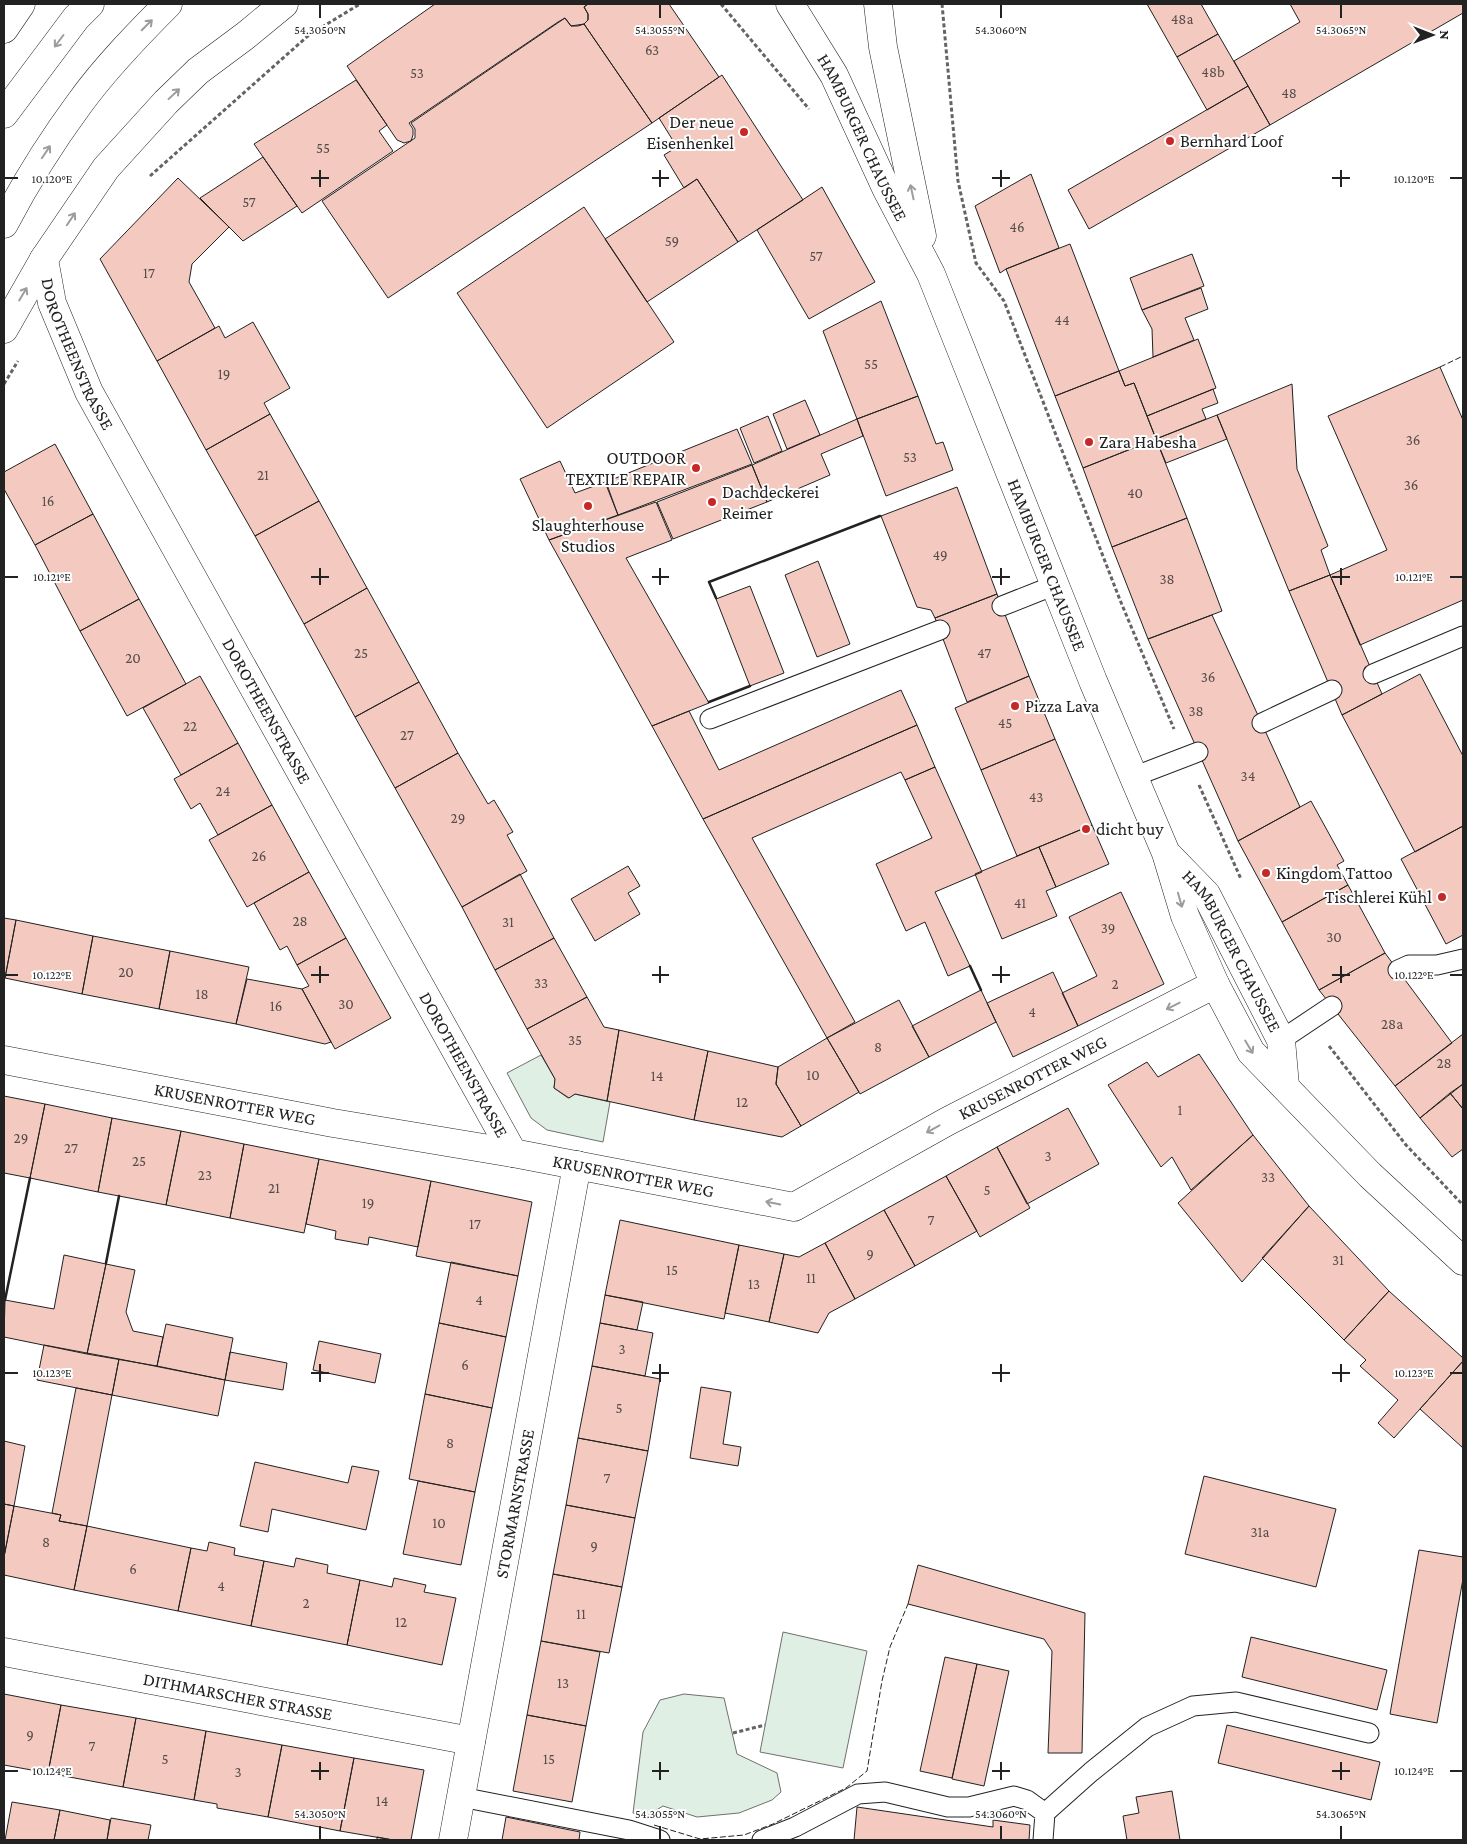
<svg xmlns="http://www.w3.org/2000/svg" width="1467" height="1844" viewBox="0 0 1467 1844" font-family="'Crimson Pro',serif">
  <style>
    .green { fill: #e0efe3; stroke: #6f6f6f }
    .building { fill: #f3c9c0; stroke: #222 }
    .lines { fill: none; stroke-linecap: round; stroke-linejoin: round }
    .service-casing { stroke: #222; stroke-width: 21 }
    .minor-casing { stroke: #222; stroke-width: 29 }
    .secondary-casing { stroke: #222; stroke-width: 29 }
    .trunk-casing { stroke: #222; stroke-width: 29 }
    .path { stroke: #646464; stroke-width: 3; stroke-dasharray: 4 2.5; stroke-linecap: butt }
    .service { stroke: #fff; stroke-width: 19 }
    .minor { stroke: #fff; stroke-width: 28 }
    .secondary { stroke: #fff; stroke-width: 28 }
    .trunk { stroke: #fff; stroke-width: 28 }
    .fence { stroke: #222; stroke-width: 1; stroke-dasharray: 6 2.5; stroke-linecap: butt }
    .wall { stroke: #222; stroke-width: 2.5 }
    .oneway { stroke: #9c9c9c }
    .ticks { fill: none; stroke: #222; stroke-width: 2 }
    .poi-dot { fill: #c62828; stroke: #fff; stroke-width: 2 }
    .labels { text-anchor: middle; dominant-baseline: central; stroke-width: 4; stroke-linejoin: round; paint-order: stroke }
    .number-label { font-size: 15px; fill: #564c4a }
    .poi-label { font-size: 18px; fill: #222; stroke: #fff; text-anchor: start }
    .street-label { font-size: 18px; fill: #222; stroke: #fff }
    .ticks-label { font-size: 12px; text-anchor: middle; fill: #222; stroke: #fff; stroke-width: 4; stroke-linejoin: round; paint-order: stroke }
  </style>
  <rect width="100%" height="100%" fill="#fff"/>
  <path class="green" d="M541,1055L555,1079L554,1088L568,1098L575,1094L610,1102L603,1142L547,1130L531,1118L507,1073Z
    M783,1632L867,1651L843,1768L760,1752Z
    M684,1694L724,1698L737,1754L777,1773L781,1792L772,1800L739,1813L697,1817L663,1806L645,1817L633,1813L643,1732L660,1700Z"/>
  <path class="building" d="M435,4H588L584,7L588,14V20L584,24L578,26H571L565,18L558,22L409,123L413,129V135L411,141L404,143L397,140L347,66Z
    M588,4H669L719,77L652,123L584,24L588,20V14L584,7Z
    M1147,4H1201L1218,34L1177,57Z
    M1290,4H1463V13L1270,125L1234,61L1300,22Z
    M565,18L571,26L584,24L652,123L388,298L322,201L415,138V129L411,123Z
    M1218,34L1248,86L1207,110L1177,57Z
    M722,75L803,200L738,242L697,179L684,188L664,155L677,147L659,118Z
    M356,80L387,125L379,131L393,151L302,213L254,144Z
    M1248,86L1270,125L1089,229L1068,190Z
    M263,157L297,206L243,241L200,198Z
    M1031,174L1059,248L1006,269L1000,273L975,206Z
    M178,178L229,227L192,264L189,282L215,328L157,361L100,259Z
    M697,179L738,242L647,302L605,239Z
    M822,187L875,282L809,319L757,230Z
    M584,207L674,342L547,428L457,293Z
    M1070,244L1119,371L1055,396L1006,269Z
    M1192,254L1204,286L1142,310L1130,278Z
    M1201,288L1208,309L1185,318L1194,340L1153,357L1152,329L1142,310Z
    M881,301L918,396L857,419L823,331Z
    M253,322L290,388L264,403L270,414L206,450L157,361L219,326L225,338Z
    M1198,339L1216,388L1147,416L1134,383L1125,386L1119,371Z
    M1440,367L1463,420V600L1360,645L1330,575L1387,550L1328,416Z
    M1119,371L1125,386L1134,383L1156,439L1083,468L1055,396Z
    M1292,384L1297,469L1328,546L1321,550L1330,575L1289,591L1217,415Z
    M1213,389L1218,403L1202,409L1206,419L1156,439L1147,416Z
    M918,396L936,444L943,442L953,470L886,496L857,419Z
    M805,400L820,435L787,449L773,414Z
    M270,414L319,501L255,536L206,450Z
    M1217,415L1227,439L1166,463L1156,439Z
    M768,416L782,451L754,463L740,428Z
    M857,419L863,436L821,454L830,475L767,502L752,465Z
    M737,429L752,464L618,515L606,482Z
    M1156,439L1187,518L1112,547L1083,468Z
    M55,444L93,514L35,545L4,489V472Z
    M560,461L575,493L605,482L618,515L549,540L520,479Z
    M752,465L767,502L673,539L657,502Z
    M957,487L997,594L935,618L931,610L917,607L881,516Z
    M319,501L367,588L304,624L255,536Z
    M656,502L672,540L626,558L709,703L652,726L549,540Z
    M93,514L139,599L80,631L35,545Z
    M1187,518L1222,611L1148,639L1112,547Z
    M818,561L850,644L817,657L785,575Z
    M1330,575L1382,694L1342,715L1289,591Z
    M750,586L784,673L750,686L716,599Z
    M367,588L419,682L355,717L304,624Z
    M997,594L1029,676L967,702L935,618Z
    M139,599L186,684L127,716L80,631Z
    M1212,615L1300,807L1238,841L1148,639Z
    M1420,674L1463,756V826L1415,852L1342,715Z
    M200,676L238,743L181,775L143,708Z
    M1029,676L1055,739L981,770L955,708Z
    M419,682L458,753L395,788L355,717Z
    M901,690L917,725L703,819L652,726L689,711L719,770Z
    M917,725L935,767L905,780L901,772L752,838L855,1022L827,1038L703,819Z
    M1055,739L1092,825L1017,856L981,770Z
    M238,743L272,805L218,835L200,803L191,809L174,779Z
    M458,753L488,804L494,800L513,832L507,835L527,871L462,907L395,788Z
    M935,767L982,872L935,892L970,966L948,976L925,922L906,931L876,864L932,838L905,780Z
    M1311,801L1344,861L1337,865L1348,885L1282,922L1238,841Z
    M272,805L309,872L247,907L209,840Z
    M1092,825L1109,864L1056,887L1039,847Z
    M1463,826V935L1446,944L1401,859Z
    M1039,847L1056,887L1046,891L1057,916L1002,939L975,874Z
    M628,866L640,886L628,893L640,914L595,941L571,899Z
    M309,872L346,938L297,965L287,946L280,950L254,903Z
    M520,874L554,938L495,970L462,907Z
    M1348,885L1385,953L1319,990L1282,922Z
    M1121,892L1164,984L1078,1026L1062,993L1097,976L1069,917Z
    M4,918L16,920L5,978H4Z
    M16,920L93,936L82,994L5,978Z
    M93,936L170,951L159,1009L82,994Z
    M346,938L391,1018L335,1049L302,989L309,986L297,965Z
    M554,938L587,997L527,1029L495,970Z
    M170,951L249,967L236,1024L159,1009Z
    M1385,953L1452,1043L1395,1086L1319,990Z
    M1053,972L1078,1026L1013,1057L987,1003Z
    M247,979L302,989L331,1042L325,1044L236,1024Z
    M981,990L996,1022L929,1057L912,1026Z
    M587,997L604,1027L619,1030L607,1101L575,1094L569,1098L554,1088L555,1079L527,1029Z
    M899,1000L929,1057L860,1094L827,1038Z
    M619,1030L708,1051L694,1120L607,1101Z
    M1463,1034V1084L1420,1118L1395,1086Z
    M827,1038L859,1092L801,1126L776,1084L778,1067Z
    M708,1051L778,1067L776,1084L801,1126L782,1137L694,1120Z
    M1199,1054L1253,1135L1191,1190L1172,1157L1161,1167L1108,1085L1147,1062L1158,1077Z
    M1463,1084V1109L1450,1093Z
    M1450,1093L1463,1109V1149L1452,1157L1420,1118Z
    M4,1096L45,1104L30,1178L4,1173Z
    M45,1104L112,1118L98,1192L30,1178Z
    M1068,1108L1099,1164L1027,1204L997,1147Z
    M112,1118L181,1131L166,1205L98,1192Z
    M181,1131L244,1144L230,1218L166,1205Z
    M1253,1135L1309,1206L1242,1282L1178,1203Z
    M244,1144L319,1159L304,1233L230,1218Z
    M997,1147L1030,1208L980,1237L946,1176Z
    M319,1159L431,1181L418,1247L369,1237L368,1245L335,1239L336,1231L306,1224Z
    M946,1176L977,1231L915,1266L884,1210Z
    M431,1181L532,1202L518,1276L416,1256Z
    M1309,1206L1389,1291L1344,1340L1262,1258Z
    M884,1210L915,1266L855,1299L825,1243Z
    M620,1220L739,1245L724,1319L605,1295Z
    M825,1243L855,1299L829,1313L818,1333L769,1322L784,1254L799,1257Z
    M739,1245L784,1254L769,1322L725,1313Z
    M64,1255L106,1264L87,1354L4,1337L5,1300L54,1309Z
    M451,1262L518,1276L506,1337L439,1323Z
    M106,1264L135,1270L126,1312L133,1331L163,1337L157,1366L87,1354Z
    M1389,1291L1463,1358V1361L1394,1438L1378,1423L1398,1400L1360,1366L1366,1360L1344,1340Z
    M605,1295L643,1302L637,1330L600,1323Z
    M439,1323L506,1337L492,1408L425,1394Z
    M600,1323L653,1333L645,1376L592,1366Z
    M166,1324L233,1338L225,1380L157,1366Z
    M319,1341L381,1354L375,1383L313,1370Z
    M44,1345L119,1359L112,1395L37,1380Z
    M230,1352L287,1363L283,1390L225,1380Z
    M119,1359L225,1380L218,1416L112,1395Z
    M1463,1361V1448L1420,1409Z
    M592,1366L660,1379L648,1451L578,1438Z
    M701,1387L731,1392L723,1444L741,1447L738,1466L690,1458Z
    M76,1388L112,1395L87,1526L59,1521L61,1515L52,1513Z
    M425,1394L492,1408L475,1492L409,1479Z
    M578,1438L648,1451L635,1518L566,1505Z
    M4,1441L25,1446L14,1506L4,1504Z
    M255,1462L348,1483L352,1466L379,1471L366,1530L272,1509L268,1532L240,1526Z
    M1204,1476L1336,1509L1316,1587L1185,1554Z
    M418,1481L475,1492L461,1565L403,1554Z
    M4,1504L14,1506L4,1557Z
    M566,1505L635,1518L622,1587L553,1574Z
    M14,1506L61,1515L59,1521L87,1526L74,1590L4,1575V1557Z
    M87,1526L191,1548L178,1611L74,1590Z
    M209,1542L235,1548L234,1555L264,1561L251,1626L178,1611L191,1548L207,1551Z
    M1419,1550L1463,1557V1579L1437,1723L1390,1714Z
    M296,1558L328,1565L327,1573L360,1580L347,1645L251,1626L264,1561L294,1567Z
    M918,1565L1085,1613L1082,1753H1048L1052,1651L1044,1639L908,1604Z
    M553,1574L622,1587L609,1653L541,1641Z
    M394,1578L426,1585L424,1592L456,1598L442,1665L347,1645L360,1580L392,1587Z
    M1251,1637L1387,1670L1377,1710L1242,1677Z
    M541,1641L600,1652L586,1726L527,1715Z
    M945,1657L977,1664L952,1778L920,1771Z
    M977,1664L1009,1671L984,1786L952,1779Z
    M4,1694L61,1705L48,1773L4,1765Z
    M61,1705L136,1718L123,1787L48,1773Z
    M527,1715L586,1726L572,1802L513,1791Z
    M136,1718L206,1731L194,1800L123,1787Z
    M1227,1725L1380,1762L1371,1800L1218,1763Z
    M206,1731L282,1745L268,1817L217,1808V1804L194,1800Z
    M282,1745L354,1758L340,1831L268,1817Z
    M354,1758L424,1770L411,1840H393L340,1831Z
    M1172,1791L1180,1840H1127L1123,1816L1139,1813L1136,1797Z
    M12,1802L60,1810L54,1840H5Z
    M857,1807L993,1827V1820L1030,1825L1029,1840H854Z
    M60,1810L110,1820L107,1840H54Z
    M506,1817L580,1832L579,1840H502Z
    M111,1818L151,1825L148,1840H107Z
    M377,1837L393,1840H377Z"/>
  <g class="lines">
    <g class="service-casing">
      <path id="service" d="M1002,606L1055,585
        M1373,674L1463,636
        M710,719L940,630
        M1262,723L1332,690
        M1133,777L1198,752
        M1398,970L1409,965H1437L1463,959
        M1281,1040L1332,1006
        M461,1797L629,1830L660,1840
        M762,1840L795,1827L858,1794L885,1792L948,1807H969L1014,1796L1027,1800L1045,1813L1091,1772L1147,1727L1193,1706L1236,1702L1369,1733
        M1043,1840L1045,1813"/>
    </g>
    <g class="minor-casing">
      <g id="minor">
        <path id="s1" d="M284,4L245,36L198,71L166,102L106,168L44,259L52,303L89,392L513,1153"/>
        <path id="s2" d="M4,1060L333,1123L513,1153L794,1207L948,1121L1215,984"/>
        <path id="s3" d="M4,1652L471,1741"/>
        <path id="s4" d="M453,1840L577,1165"/>
      </g>
    </g>
    <g class="secondary-casing">
      <g id="secondary">
        <path id="s5" d="M790,4L834,75L886,188L931,274L1093,681L1166,853L1185,916L1215,984L1251,1052L1370,1175L1463,1261"/>
        <path d="M878,4L883,47L922,236"/>
        <path id="s6" d="M1169,856L1206,894L1281,1040L1285,1086"/>
      </g>
    </g>
    <g class="trunk-casing">
      <path id="trunk" d="M4,29L21,4
        M4,114L76,18L90,4
        M4,224C26,182 51,142 79,104C105,68 137,35 168,4
        M4,329L44,259"/>
    </g>
    <path class="path" d="M721,4L809,109
      M942,4L958,181L976,263L1004,301L1120,600L1174,729
      M150,176L309,35L360,4
      M4,384L18,361
      M1199,785L1241,879
      M1329,1046L1406,1145L1463,1205
      M733,1733L765,1725"/>
    <use href="#service" class="service"/>
    <use href="#minor" class="minor"/>
    <use href="#secondary" class="secondary"/>
    <use href="#trunk" class="trunk"/>
    <path class="fence" d="M1440,367L1463,356
      M654,1825L700,1839L744,1835L773,1824L846,1788L867,1771L882,1681L890,1647L908,1604"/>
    <path class="wall" d="M716,598L709,582L880,516
      M709,702L750,686
      M970,966L981,990
      M106,1263L119,1196
      M5,1300L30,1178"/>
  </g>
  <defs><path id="oneway-shaft" d="M-6 0H5M1.5-3L5.5 0L1.5 3" fill="none" stroke-width="1.6" stroke-linecap="round" stroke-linejoin="round" transform="scale(1.25)"/></defs>
  <g class="oneway">
    <use href="#oneway-shaft" transform="translate(147 25) rotate(-45)"/>
    <use href="#oneway-shaft" transform="translate(59 41) rotate(127)"/>
    <use href="#oneway-shaft" transform="translate(174 94) rotate(-43)"/>
    <use href="#oneway-shaft" transform="translate(46 152) rotate(-56)"/>
    <use href="#oneway-shaft" transform="translate(912 192) rotate(-102)"/>
    <use href="#oneway-shaft" transform="translate(71 219) rotate(-56)"/>
    <use href="#oneway-shaft" transform="translate(23 294) rotate(-59)"/>
    <use href="#oneway-shaft" transform="translate(1180 900) rotate(74)"/>
    <use href="#oneway-shaft" transform="translate(1173 1006) rotate(153)"/>
    <use href="#oneway-shaft" transform="translate(1249 1047) rotate(59)"/>
    <use href="#oneway-shaft" transform="translate(933 1129) rotate(151)"/>
    <use href="#oneway-shaft" transform="translate(773 1203) rotate(-169)"/>
  </g>
  <path class="ticks" d="M320,5V18M660,5V18M1001,5V18M1341,5V18M320,170V187M660,170V187M1001,170V187M1341,170V187M5,178H18M311,178H329M652,178H669M992,178H1010M1332,178H1350M1450,178H1462M320,568V585M660,568V585M1001,568V585M1341,568V585M5,577H18M311,577H329M652,577H669M992,577H1010M1332,577H1350M1450,577H1462M320,966V983M660,966V983M1001,966V983M1341,966V983M5,975H18M311,975H329M652,975H669M992,975H1010M1332,975H1350M1450,975H1462M320,1364V1382M660,1364V1382M1001,1364V1382M1341,1364V1382M5,1373H18M311,1373H329M652,1373H669M992,1373H1010M1332,1373H1350M1450,1373H1462M320,1762V1780M660,1762V1780M1001,1762V1780M1341,1762V1780M5,1771H18M311,1771H329M652,1771H669M992,1771H1010M1332,1771H1350M1450,1771H1462M320,1826V1839M660,1826V1839M1001,1826V1839M1341,1826V1839"/>
  <g class="poi-dot">
    <circle cx="744" cy="132" r="5"/>
    <circle cx="1170" cy="141" r="5"/>
    <circle cx="1089" cy="442" r="5"/>
    <circle cx="696" cy="468" r="5"/>
    <circle cx="712" cy="502" r="5"/>
    <circle cx="588" cy="506" r="5"/>
    <circle cx="1015" cy="706" r="5"/>
    <circle cx="1086" cy="829" r="5"/>
    <circle cx="1266" cy="873" r="5"/>
    <circle cx="1442" cy="897" r="5"/>
  </g>
  <g class="labels">
    <g class="number-label">
      <text x="1182" y="19">48a</text>
      <text x="652" y="50">63</text>
      <text x="1213" y="72">48b</text>
      <text x="417" y="73">53</text>
      <text x="1289" y="93">48</text>
      <text x="323" y="148">55</text>
      <text x="249" y="202">57</text>
      <text x="1017" y="227">46</text>
      <text x="672" y="241">59</text>
      <text x="816" y="256">57</text>
      <text x="149" y="273">17</text>
      <text x="1062" y="320">44</text>
      <text x="871" y="364">55</text>
      <text x="224" y="374">19</text>
      <text x="1413" y="440">36</text>
      <text x="910" y="457">53</text>
      <text x="263" y="475">21</text>
      <text x="1411" y="485">36</text>
      <text x="1135" y="493">40</text>
      <text x="48" y="501">16</text>
      <text x="940" y="555">49</text>
      <text x="1167" y="579">38</text>
      <text x="361" y="653">25</text>
      <text x="984" y="653">47</text>
      <text x="133" y="658">20</text>
      <text x="1208" y="677">36</text>
      <text x="1196" y="711">38</text>
      <text x="1005" y="723">45</text>
      <text x="190" y="726">22</text>
      <text x="407" y="735">27</text>
      <text x="1248" y="776">34</text>
      <text x="223" y="791">24</text>
      <text x="1036" y="797">43</text>
      <text x="458" y="818">29</text>
      <text x="259" y="856">26</text>
      <text x="1020" y="903">41</text>
      <text x="300" y="921">28</text>
      <text x="508" y="922">31</text>
      <text x="1108" y="928">39</text>
      <text x="1334" y="937">30</text>
      <text x="126" y="972">20</text>
      <text x="541" y="983">33</text>
      <text x="1115" y="984">2</text>
      <text x="202" y="994">18</text>
      <text x="346" y="1004">30</text>
      <text x="276" y="1006">16</text>
      <text x="1032" y="1012">4</text>
      <text x="1392" y="1024">28a</text>
      <text x="575" y="1040">35</text>
      <text x="878" y="1047">8</text>
      <text x="1444" y="1063">28</text>
      <text x="813" y="1075">10</text>
      <text x="657" y="1076">14</text>
      <text x="742" y="1102">12</text>
      <text x="1180" y="1110">1</text>
      <text x="21" y="1138">29</text>
      <text x="71" y="1148">27</text>
      <text x="1048" y="1156">3</text>
      <text x="139" y="1161">25</text>
      <text x="205" y="1175">23</text>
      <text x="1268" y="1177">33</text>
      <text x="274" y="1188">21</text>
      <text x="987" y="1190">5</text>
      <text x="368" y="1203">19</text>
      <text x="931" y="1220">7</text>
      <text x="475" y="1224">17</text>
      <text x="870" y="1254">9</text>
      <text x="1338" y="1260">31</text>
      <text x="672" y="1270">15</text>
      <text x="811" y="1278">11</text>
      <text x="754" y="1284">13</text>
      <text x="479" y="1300">4</text>
      <text x="622" y="1349">3</text>
      <text x="465" y="1365">6</text>
      <text x="619" y="1408">5</text>
      <text x="450" y="1443">8</text>
      <text x="607" y="1478">7</text>
      <text x="439" y="1523">10</text>
      <text x="1260" y="1532">31a</text>
      <text x="46" y="1542">8</text>
      <text x="594" y="1546">9</text>
      <text x="133" y="1569">6</text>
      <text x="221" y="1586">4</text>
      <text x="306" y="1603">2</text>
      <text x="581" y="1614">11</text>
      <text x="401" y="1622">12</text>
      <text x="563" y="1683">13</text>
      <text x="30" y="1735">9</text>
      <text x="92" y="1746">7</text>
      <text x="165" y="1759">5</text>
      <text x="549" y="1759">15</text>
      <text x="238" y="1772">3</text>
      <text x="382" y="1801">14</text>
    </g>
    <g class="poi-label">
      <text x="734" y="122" text-anchor="end">Der neue<tspan x="734" dy="21">Eisenhenkel</tspan></text>
      <text x="1180" y="141">Bernhard Loof</text>
      <text x="1099" y="442">Zara Habesha</text>
      <text x="686" y="458" text-anchor="end">OUTDOOR<tspan x="686" dy="21">TEXTILE REPAIR</tspan></text>
      <text x="722" y="492">Dachdeckerei<tspan x="722" dy="21">Reimer</tspan></text>
      <text x="588" y="525" text-anchor="middle">Slaughterhouse<tspan x="588" dy="21">Studios</tspan></text>
      <text x="1025" y="706">Pizza Lava</text>
      <text x="1096" y="829">dicht buy</text>
      <text x="1276" y="873">Kingdom Tattoo</text>
      <text x="1432" y="897" text-anchor="end">Tischlerei Kühl</text>
    </g>
    <g class="street-label">
      <text stroke="none"><textPath href="#s5" startOffset="152">HAMBURGER CHAUSSEE</textPath></text>
      <text stroke="none"><textPath href="#s1" startOffset="454">DOROTHEENSTRASSE</textPath></text>
      <text stroke="none"><textPath href="#s5" startOffset="618">HAMBURGER CHAUSSEE</textPath></text>
      <text stroke="none"><textPath href="#s1" startOffset="859">DOROTHEENSTRASSE</textPath></text>
      <text stroke="none"><textPath href="#s6" startOffset="115">HAMBURGER CHAUSSEE</textPath></text>
      <text stroke="none"><textPath href="#s1" startOffset="1264">DOROTHEENSTRASSE</textPath></text>
      <text stroke="none"><textPath href="#s2" startOffset="1075">KRUSENROTTER WEG</textPath></text>
      <text stroke="none"><textPath href="#s2" startOffset="235">KRUSENROTTER WEG</textPath></text>
      <text stroke="none"><textPath href="#s2" startOffset="640">KRUSENROTTER WEG</textPath></text>
      <text stroke="none"><textPath href="#s4" startOffset="342">STORMARNSTRASSE</textPath></text>
      <text stroke="none"><textPath href="#s3" startOffset="238">DITHMARSCHER STRASSE</textPath></text>
    </g>
  </g>
  <g class="ticks-label">
    <text x="320" y="34">54.3050°N</text>
    <text x="660" y="34">54.3055°N</text>
    <text x="1001" y="34">54.3060°N</text>
    <text x="1341" y="34">54.3065°N</text>
    <text x="1414" y="183">10.120°E</text>
    <text x="52" y="183">10.120°E</text>
    <text x="1414" y="581">10.121°E</text>
    <text x="52" y="581">10.121°E</text>
    <text x="52" y="979">10.122°E</text>
    <text x="1414" y="979">10.122°E</text>
    <text x="1414" y="1377">10.123°E</text>
    <text x="52" y="1377">10.123°E</text>
    <text x="52" y="1775">10.124°E</text>
    <text x="1414" y="1775">10.124°E</text>
    <text x="320" y="1818">54.3050°N</text>
    <text x="660" y="1818">54.3055°N</text>
    <text x="1001" y="1818">54.3060°N</text>
    <text x="1341" y="1818">54.3065°N</text>
  </g>
  <rect width="1467" height="1844" fill="none" stroke="#222222" stroke-width="10"/>
  <g transform="translate(1432 35) rotate(90)" stroke="#ffffff" stroke-width="4" paint-order="stroke">
  <path d="M0-4L9 19L0 12L-9 19Z" fill="#222222"/>
  <text y="-8" font-size="14" font-weight="bold" text-anchor="middle" fill="#222222">N</text>
  </g>
</svg>
